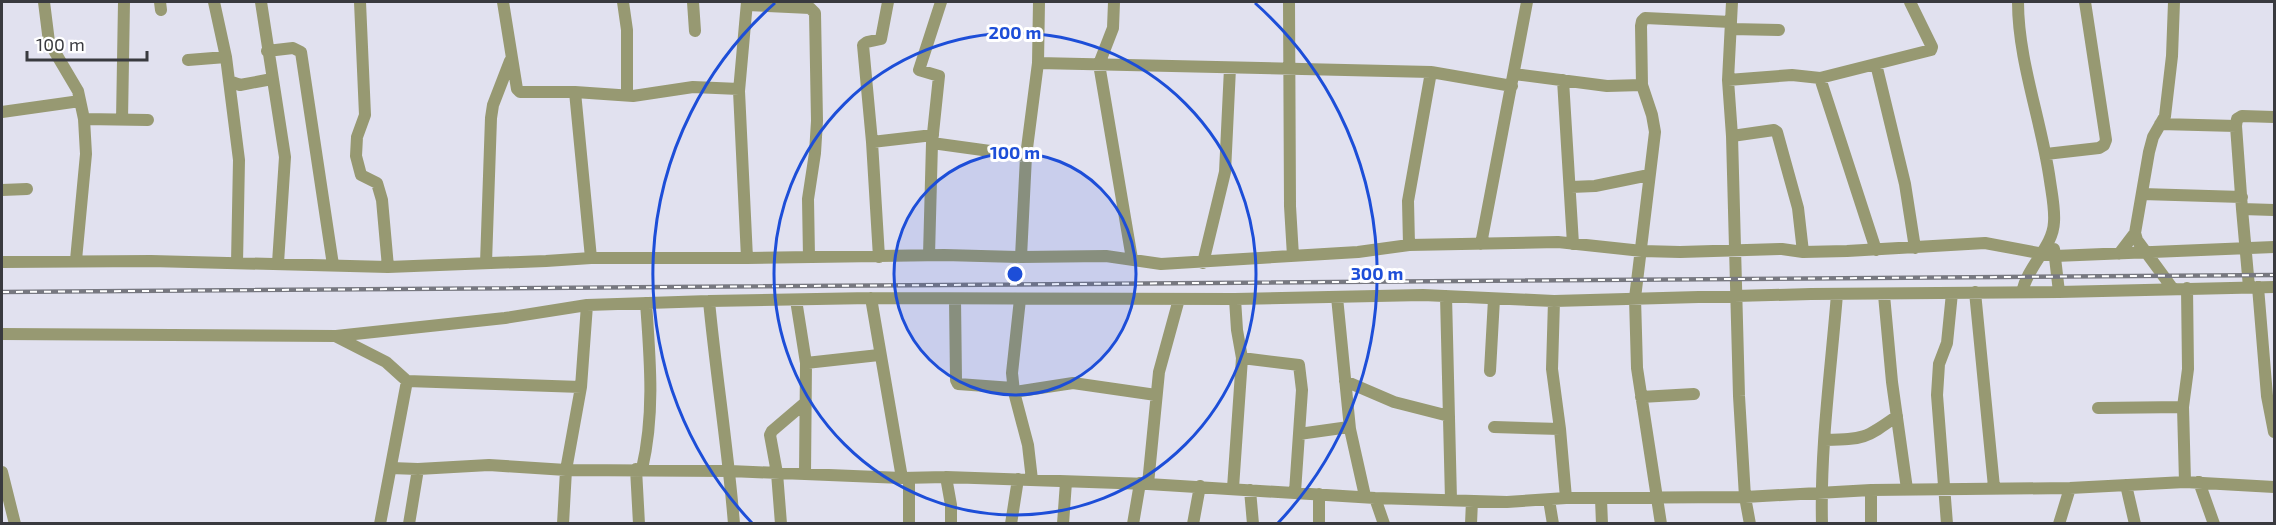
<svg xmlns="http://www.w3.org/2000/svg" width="2276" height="525" viewBox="0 0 2276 525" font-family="'Exo 2',sans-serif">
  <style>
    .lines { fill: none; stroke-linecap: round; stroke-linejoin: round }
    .minor { stroke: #979972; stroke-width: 12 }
    .rail-casing { stroke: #777880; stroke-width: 4.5 }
    .rail { stroke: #fff; stroke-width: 2; stroke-dasharray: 7; stroke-linecap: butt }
    .ring { fill: none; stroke: #1d4ed8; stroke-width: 3 }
    .centre { fill: #1d4ed8; stroke: #fff; stroke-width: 3 }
    .ring-label { font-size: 18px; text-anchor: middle; font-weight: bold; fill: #1d4ed8; stroke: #fff; stroke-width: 6; stroke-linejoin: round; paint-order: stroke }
  </style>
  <rect width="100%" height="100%" fill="#e1e1ef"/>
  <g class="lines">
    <path class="minor" d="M44,2L49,42L78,91L84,119L86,154L76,260
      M160,2L161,10
      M214,2L226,57L239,160L237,263
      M261,2L285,157L278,263
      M360,2L365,115L357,137L356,156L361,175L377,183L382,200L388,267
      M503,2L517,89L520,92H575L633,96L693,87L739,89
      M623,2L627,30V95
      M693,2L695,31
      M1114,2L1113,28L1099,64L1132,259
      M1289,2L1290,206L1293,256
      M1732,2L1728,80L1732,136L1739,396L1745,497L1750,524
      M2018,2C2018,61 2042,122 2050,181C2052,195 2055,209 2054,222C2053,247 2028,265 2022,292
      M747,5L810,8L815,13L817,121L815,153L808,199L809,257
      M1731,29L1779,30
      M267,51L293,48L301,52L333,265
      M188,60L226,57
      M1038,63L1431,72L1512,86
      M1876,64L1905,184L1915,248
      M1514,74L1607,86L1642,85
      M1820,78L1876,250
      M1563,80L1573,244
      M1728,80L1792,75L1820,78L1931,50L1932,47L1910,2
      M229,81L240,85L272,79
      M575,92L591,258
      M2,112L80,101
      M84,119L148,120
      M122,120L124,2
      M2160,124L2236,126L2242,209L2274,210
      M2236,126L2237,119L2242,116L2274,117
      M1732,136L1774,130L1777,132L1798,208L1803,252
      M872,142L933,135
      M932,143L1026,156
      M2046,154L2099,148L2104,145L2106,140L2085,2
      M1571,187L1595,186L1649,175
      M2,190L27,189
      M2142,194L2242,197
      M2242,209L2249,287
      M2135,233L2137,240L2173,289
      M1481,244L1527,2
      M1409,245L1408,201L1431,72
      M2054,249L2059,292
      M2119,254L2135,233L2149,152L2153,137L2165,116L2172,56L2174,2
      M929,255L932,143L939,76L919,70L941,2
      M879,257L872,142L863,45L867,42L881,39L888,2
      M1021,257L1026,156L1038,63L1039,2
      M747,258L739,91L747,2
      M2,262L151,261L388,267L546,261L591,258H747L944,255L1021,257L1106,256L1161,264L1358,252L1409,245L1558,242L1642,251L1680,252L1782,249L1803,252L1847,251L1985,243L2055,256L2274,247
      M486,263L491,118L493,105L510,61
      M1203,263L1225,172L1230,68
      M2258,287L2267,396L2274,432
      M1975,292L1994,487
      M1884,295L1892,382L1907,489
      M1446,296L1451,500
      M1337,297L1350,429L1365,496
      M871,298L902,478
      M955,299L956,380L958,384L1013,388
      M1020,299L1012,373L1014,392L1028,445L1032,480
      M796,300L806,363L805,474
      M709,301C716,375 728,449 734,524
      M1554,301L1552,369L1560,429L1566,498
      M2,334L336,336L505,318L587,305L709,301L871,298L1235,299L1423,295L1554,301L1811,294L2059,292L2274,287
      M337,337L386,362L407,381L581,387
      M1242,358L1299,365L1302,390L1295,492
      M806,363L879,355
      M1490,371L1494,299
      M1345,381L1394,402L1449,416
      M1014,392L1073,383L1156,395
      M1641,397L1694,394
      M2098,408L2183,407
      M1494,427L1560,429
      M1299,434L1349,427
      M1825,440C1864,439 1865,439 1897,416
      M391,468L418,469L489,465L566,470L730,471L902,478L946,477L1148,484L1375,498L1507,502L1566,498L1745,497L1871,490L2070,488L2185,482L2274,487
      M636,469L639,524
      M642,469C655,414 650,359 646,303
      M2,472L15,524
      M946,477L951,505V524
      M2185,482L2183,407L2188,369L2187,288
      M2199,482L2214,524
      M1148,484L1159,372L1179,299
      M2126,485L2135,524
      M1233,488L1242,358L1237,330L1235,299
      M1250,490L1253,524
      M1871,490V524
      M1375,498L1384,524
      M1601,499L1602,524
      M1549,500L1553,524
      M380,524L407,381
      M409,524L418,469
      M563,524L566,470L581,387L587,305
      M781,524L777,473L770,435L772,431L806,402
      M909,524V478
      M1011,524L1018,479
      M1063,524L1066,482
      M1133,524L1140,483
      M1193,524L1200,486
      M1319,524V494
      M1471,524L1472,501
      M1661,524L1637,368L1635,298L1655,132L1652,115L1642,85L1641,26L1642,21L1645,18L1731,22
      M1822,524C1820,447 1831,370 1837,294
      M1947,524L1937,395L1939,364L1947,343L1952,293
      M2059,524L2070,488"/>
    <g class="rail-casing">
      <path id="rail" d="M2,292L2274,275"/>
    </g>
    <use href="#rail" class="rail"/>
  </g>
  <circle cx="1015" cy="274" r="121" fill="#1d4ed8" fill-opacity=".12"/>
  <g class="ring">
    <circle cx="1015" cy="274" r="121"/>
    <circle cx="1015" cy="274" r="241"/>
    <path d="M752 523A362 362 0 0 1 775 3M1255 3A362 362 0 0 1 1278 523"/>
  </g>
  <circle cx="1015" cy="274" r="9" class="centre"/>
  <g class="ring-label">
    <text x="1015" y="39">200 m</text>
    <text x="1015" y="159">100 m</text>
    <text x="1377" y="280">300 m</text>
  </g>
  <rect width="2276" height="525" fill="none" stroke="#393a3f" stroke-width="6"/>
  <path d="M27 51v9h120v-9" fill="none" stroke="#393a3f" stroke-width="3"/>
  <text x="36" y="51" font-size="18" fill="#393a3f" stroke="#ffffff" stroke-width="4.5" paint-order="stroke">100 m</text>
</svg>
